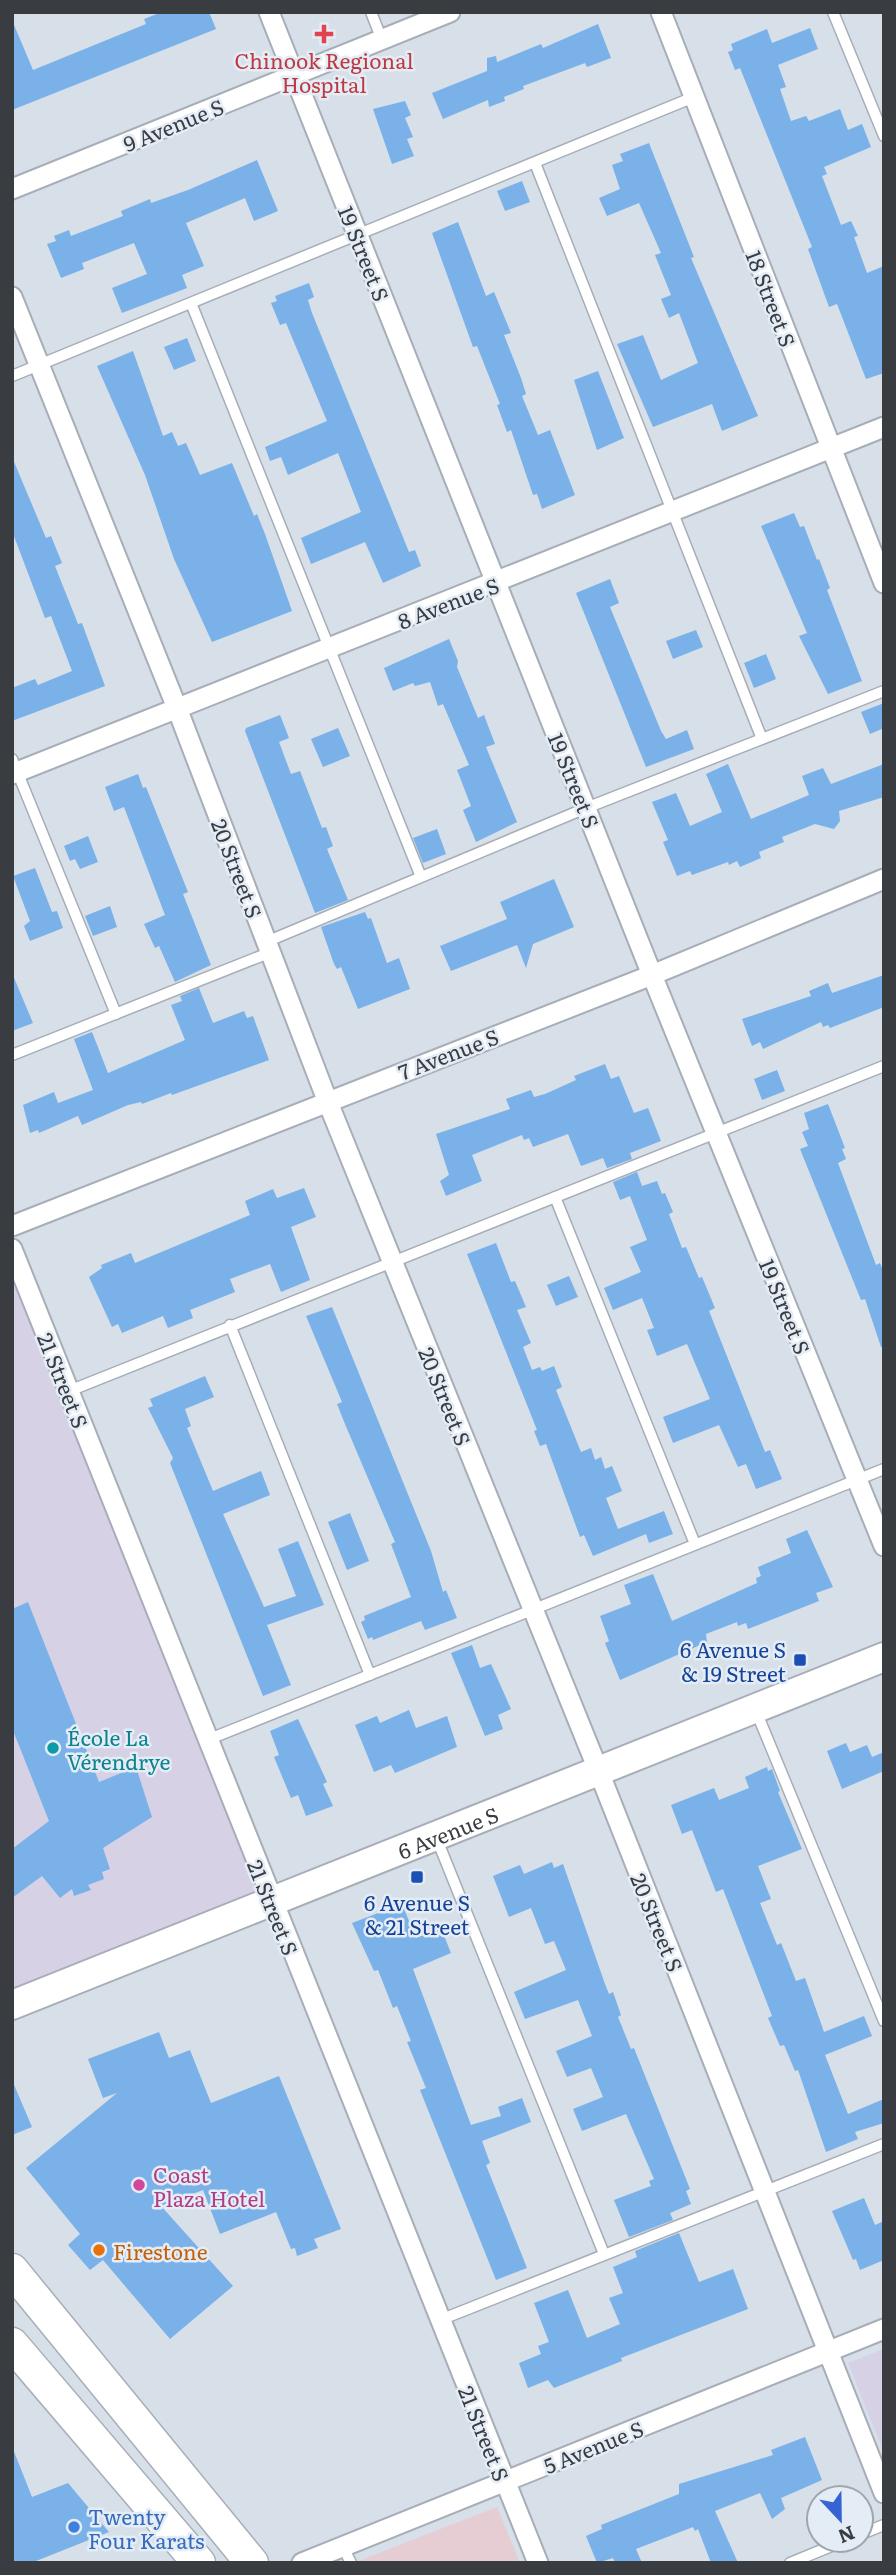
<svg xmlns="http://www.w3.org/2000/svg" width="896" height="2575" viewBox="0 0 896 2575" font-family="Literata,serif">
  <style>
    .commercial { fill: #e6cdd4 }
    .education { fill: #d7d1e6 }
    .building { fill: #7ab1e9 }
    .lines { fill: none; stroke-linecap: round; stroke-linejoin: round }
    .service-casing { stroke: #a7aeb7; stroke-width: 13 }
    .minor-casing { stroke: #a7aeb7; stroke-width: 23 }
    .secondary-casing { stroke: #a7aeb7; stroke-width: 32 }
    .primary-casing { stroke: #a7aeb7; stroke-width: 35 }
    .service { stroke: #fff; stroke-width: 10 }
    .minor { stroke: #fff; stroke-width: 19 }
    .secondary { stroke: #fff; stroke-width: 28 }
    .primary { stroke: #fff; stroke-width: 32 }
    .health-dot { fill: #e0444e; stroke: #e4ecf5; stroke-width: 2.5 }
    .transit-dot { fill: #1a4fb4; stroke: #e4ecf5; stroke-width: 2.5 }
    .culture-dot { fill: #0f9aa8; stroke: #e4ecf5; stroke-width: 2.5 }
    .hotel-dot { fill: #d1479c; stroke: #e4ecf5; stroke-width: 2.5 }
    .food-dot { fill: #e8710a; stroke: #e4ecf5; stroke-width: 2.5 }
    .shop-dot { fill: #3f7fe0; stroke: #e4ecf5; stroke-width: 2.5 }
    .labels { text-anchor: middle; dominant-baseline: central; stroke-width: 5; stroke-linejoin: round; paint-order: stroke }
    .health-label { font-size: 21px; fill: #be3a42; stroke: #e4ecf5 }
    .street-label { font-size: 21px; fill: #393c40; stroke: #e4ecf5 }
    .transit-label { font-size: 21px; fill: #164399; stroke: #e4ecf5; text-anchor: end }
    .culture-label { font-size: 21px; fill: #0d838f; stroke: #e4ecf5; text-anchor: start }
    .hotel-label { font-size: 21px; fill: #b23c85; stroke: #e4ecf5; text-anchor: start }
    .food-label { font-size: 21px; fill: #c56008; stroke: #e4ecf5; text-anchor: start }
    .shop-label { font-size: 21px; fill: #366cbe; stroke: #e4ecf5; text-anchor: start }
  </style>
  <rect width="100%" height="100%" fill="#d7dfe8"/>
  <path class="commercial" d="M497,2507L520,2563H353Z"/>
  <path class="education" d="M12,1249L272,1901L12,2005Z
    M884,2349V2453L848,2363Z"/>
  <path class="building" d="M162,12H209L216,29L12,110V20L33,70L146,24L144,19Z
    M598,24L611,58L587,67L585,63L523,86L524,89L504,97L505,101L489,107L488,100L443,119L432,93L487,71V58L496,56L497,62L541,44L543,48Z
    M810,28L818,49L778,65L786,87L780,89L791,121L806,116L809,121L840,109L848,130L862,124L871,147L824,167L827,174L822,176L841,225L851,221L858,236L854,237L867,273L884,266V373L866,379L837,304L829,307L808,249L812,247L740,68L735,70L728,52L733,50L731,44L767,29L772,43Z
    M405,101L411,115L405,118L413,137L407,139L414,156L392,164L373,109Z
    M649,143L694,257L691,258L758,416L722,431L712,404L653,427L617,344L643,335L661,380L698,363L679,313L669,318L661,299L671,295L655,255L661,253L639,203L607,216L599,198L620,189L612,165L623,161L620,154Z
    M257,160L278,211L254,221L245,198L186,223L204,266L182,275L187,288L122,313L112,288L147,274L134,243L82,263L84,269L61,278L47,244L56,241L54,236L69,230L71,236L123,216L121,211L150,199L151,203L188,190Z
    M522,181L530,202L505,211L497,191Z
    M458,222L486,296L494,292L511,333L504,335L521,378L526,394L522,396L538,435L550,430L575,495L542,509L537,494L533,495L511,430L507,432L497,405L500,404L477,346L473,347L432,233Z
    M309,283L314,297L308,300L312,313L409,552L415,550L421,566L383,583L365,542L311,564L301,538L361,512L338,453L288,475L281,457L270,461L265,447L327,421L286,323L280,325L271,303L277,301L275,296Z
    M187,338L196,361L174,370L164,347Z
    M133,351L163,436L172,432L178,446L186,443L200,475L232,463L254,516L257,514L265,534L292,611L212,642L174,559L145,475L97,366Z
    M598,371L624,438L597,450L574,380Z
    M12,457L46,538L51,536L62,563L55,566L78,624L82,623L105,686L12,721V688L35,679L38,685L72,671L51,616L45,618L12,531Z
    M794,513L800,527L804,526L817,560L819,559L830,588L827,590L862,681L828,694L799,636L807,633L761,526Z
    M610,579L619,603L610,607L661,731L666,739L687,730L694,749L646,767L576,593Z
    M696,630L703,647L673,659L666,641Z
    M449,639L458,661L457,667L478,718L484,715L495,744L486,747L517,822L476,842L463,810L471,806L457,770L469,765L443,704L438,706L430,682L415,686L413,683L393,691L384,668Z
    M766,654L776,679L754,688L744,663Z
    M884,703V728L870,734L861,712Z
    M280,715L289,738L279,742L291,774L300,771L322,828L326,827L333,846L327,849L348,900L315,913L245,731L246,728Z
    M338,728L350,756L323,767L311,739Z
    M728,764L751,819L809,795L802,776L823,768L831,784L884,764V797L839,811L840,821L834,829L815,824L782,837L784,842L759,852L761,858L740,867L737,861L729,865L728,862L692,875L690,871L677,876L663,842L668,840L652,802L676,793L690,826L722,812L706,774Z
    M138,774L143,788L146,787L188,892L183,894L211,965L175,982L159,946L155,948L144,924L165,915L124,807L114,811L105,787Z
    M437,829L446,854L423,863L413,838Z
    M88,836L98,862L80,869L75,859L70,861L64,846Z
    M35,868L52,912L57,911L63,928L30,941L24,926L30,921L13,876Z
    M554,879L574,927L533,944L526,968L517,945L451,971L440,946L507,919L500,902Z
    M110,906L117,927L93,936L85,916Z
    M365,912L368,919L371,918L387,963L399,958L410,989L358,1009L341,967L337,969L334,964L321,927Z
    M12,973L33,1023L12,1031Z
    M884,975V1007L830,1028L828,1025L823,1027L821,1022L763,1049L760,1042L752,1046L742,1019L811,996L809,991L828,983L832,993Z
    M199,988L213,1023L244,1011L247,1018L253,1016L269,1060L172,1095L171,1093L142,1104L141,1102L128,1105L82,1125L78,1116L39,1133L38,1130L30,1133L23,1105L54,1092L58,1103L93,1090L74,1039L92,1032L108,1073L185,1040L171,1005L182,1001L180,996Z
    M605,1064L611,1079L619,1076L634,1113L648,1108L661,1141L630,1153L632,1159L607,1168L603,1158L581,1166L568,1134L533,1147L529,1138L524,1140L522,1135L472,1155L482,1181L446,1196L440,1181L449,1175L436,1134L510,1109L506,1099L531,1090L534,1097L545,1094L576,1080L574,1076Z
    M777,1070L785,1091L762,1100L754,1079Z
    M828,1104L845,1148L842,1149L846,1159L838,1163L876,1265L880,1263L884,1273V1346L881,1347L865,1299L861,1300L800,1149L808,1146L802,1132L809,1129L804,1113Z
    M637,1172L642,1186L657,1181L662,1194L665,1193L673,1212L669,1214L682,1248L686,1247L699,1278L702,1277L715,1308L709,1311L765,1452L770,1450L782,1479L756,1489L746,1464L738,1467L719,1425L673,1443L663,1417L710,1399L687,1344L657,1356L647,1330L654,1328L642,1298L613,1310L604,1288L641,1272L630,1247L647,1240L630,1196L620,1200L613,1182Z
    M304,1188L316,1217L291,1227L310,1280L281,1292L270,1264L230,1279L235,1292L190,1310L193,1318L168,1328L163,1316L122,1333L118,1324L112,1327L89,1277L102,1268L101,1265L131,1253L135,1263L250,1215L245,1201L273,1189L277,1198Z
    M496,1243L511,1282L515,1281L526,1307L517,1310L531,1343L523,1347L532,1370L540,1367L542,1371L554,1366L562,1387L556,1390L581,1452L591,1448L595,1460L601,1457L605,1469L612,1466L622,1491L606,1498L618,1529L664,1511L673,1534L649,1543L646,1534L593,1556L584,1535L580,1537L546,1444L540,1446L534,1431L537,1430L467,1254Z
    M569,1276L578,1297L556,1306L547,1285Z
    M332,1307L431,1551L443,1592L446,1590L457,1618L425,1630L421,1621L373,1640L372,1637L368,1639L361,1622L365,1620L364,1616L411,1597L391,1544L395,1542L345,1424L337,1404L342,1402L306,1316Z
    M205,1376L214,1397L185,1409L191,1426L187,1428L213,1491L261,1471L270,1495L223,1514L264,1607L296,1596L278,1549L298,1541L324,1605L267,1625L291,1685L263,1696L170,1463L173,1458L148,1408L153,1406L150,1399Z
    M350,1513L369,1561L347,1570L328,1522Z
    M807,1530L833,1587L816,1593L819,1601L748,1629L746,1623L738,1626L737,1622L706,1634L707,1642L620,1680L605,1643L609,1641L600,1616L631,1604L624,1585L653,1574L672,1621L757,1583L756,1578L761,1576L758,1567L791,1553L786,1539Z
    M28,1602L99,1782L136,1767L152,1817L103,1848L110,1869L102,1872L104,1879L88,1885L91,1890L74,1896L72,1889L60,1898L42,1876L12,1898V1849L49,1821L12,1728V1609Z
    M472,1645L480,1668L491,1664L511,1709L498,1715L503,1729L485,1736L451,1653Z
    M409,1710L416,1728L447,1716L457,1747L395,1773L391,1765L374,1772L355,1725L377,1716L380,1723Z
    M298,1719L327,1782L323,1784L333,1806L306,1816L298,1795L291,1798L274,1757L279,1755L270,1731Z
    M846,1743L850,1752L867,1745L872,1757L884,1752V1771L842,1789L827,1751Z
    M767,1767L768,1771L772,1769L780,1791L778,1792L802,1849L758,1866L771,1899L760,1903L777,1945L781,1943L796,1981L805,1978L824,2032L864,2016L872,2036L825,2055L848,2114L884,2099V2123L855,2132L858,2139L826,2152L798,2070L795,2071L784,2045L780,2046L768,2018L772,2016L723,1889L716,1892L692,1830L682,1834L671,1805L714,1788L719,1800L749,1788L745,1777Z
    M552,1862L554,1868L563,1864L605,1984L609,1994L613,1992L621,2015L618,2017L631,2049L634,2048L690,2189L686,2191L691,2204L670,2213L673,2220L629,2237L614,2200L651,2186L649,2181L654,2179L626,2114L582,2131L573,2109L603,2097L591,2068L567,2077L556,2051L592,2036L578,2000L525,2019L514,1992L566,1970L554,1941L545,1944L531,1908L509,1917L493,1876L520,1865L524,1874Z
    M402,1904L416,1938L441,1928L451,1953L413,1969L471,2125L501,2116L498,2107L522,2098L531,2122L482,2141L490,2163L486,2165L527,2268L496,2280L420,2090L426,2088L407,2042L411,2041L397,2006L393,2008L378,1970L374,1971L352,1923Z
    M159,2032L169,2058L190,2050L211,2103L279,2076L341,2229L314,2239L318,2248L297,2256L295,2248L291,2249L276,2212L220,2234L203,2190L161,2206L233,2286L170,2339L103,2260L90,2270L68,2245L80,2234L26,2168L117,2093L103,2098L88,2059Z
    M12,2080L32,2127L12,2135Z
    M864,2198L875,2225L884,2221V2260L860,2270L856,2259L853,2260L832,2211Z
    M679,2233L699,2282L733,2269L748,2309L621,2358L622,2361L554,2388L548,2380L528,2388L519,2363L541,2354L538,2346L549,2342L534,2303L568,2290L587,2338L620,2324L609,2298L623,2293L613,2267L637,2257L635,2251Z
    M805,2437L822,2480L781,2498L785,2509L772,2519L760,2493L715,2511L738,2563H711L698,2529L695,2531L693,2527L636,2549L642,2563H615L613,2558L597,2563L586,2536L602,2529L601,2525L679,2494V2484L773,2455L771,2450Z
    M13,2449L32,2497L68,2483L109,2532L31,2563H12Z"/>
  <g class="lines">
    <g class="service-casing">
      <path id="service" d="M371,12L382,40
        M833,12L884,136
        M535,163L762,739
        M191,303L421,877
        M12,376L694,97
        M12,759L116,1014
        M266,942L586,808L884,691
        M12,1055L271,952
        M555,1197L695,1544
        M230,1325L370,1675
        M69,1391L884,1066
        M756,1711L884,2021
        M207,1740L884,1469
        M436,1837L604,2254
        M440,2320L884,2144
        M861,2534L884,2525
        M343,2547L351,2563
        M790,2563L846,2540"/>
    </g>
    <g class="minor-casing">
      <path id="minor" d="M269,12L652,975L884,1546
        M661,12L884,583
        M12,189L450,12
        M12,297L177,708L327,1100L599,1772L884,2493
        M12,774L884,427
        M12,1226L652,975L884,879
        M12,1249L538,2563
        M302,2563L884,2329"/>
    </g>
    <g class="secondary-casing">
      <g id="secondary">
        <path id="s1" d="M12,2005L884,1657"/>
      </g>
    </g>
    <g class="primary-casing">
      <path id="primary" d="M12,2270L252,2563
        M12,2344L199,2563"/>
    </g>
    <use href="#service" class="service"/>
    <use href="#minor" class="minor"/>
    <use href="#secondary" class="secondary"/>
    <use href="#primary" class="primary"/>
  </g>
  <path class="health-dot" d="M320.5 23.5h7v7h7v7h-7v7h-7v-7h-7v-7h7z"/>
  <g class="transit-dot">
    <rect x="793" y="1653" width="14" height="14" rx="3.5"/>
    <rect x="410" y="1870" width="14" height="14" rx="3.5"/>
  </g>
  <circle class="culture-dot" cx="53" cy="1748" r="7"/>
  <circle class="hotel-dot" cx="139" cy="2185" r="7"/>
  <circle class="food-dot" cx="99" cy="2250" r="7"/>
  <circle class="shop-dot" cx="74" cy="2527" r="7"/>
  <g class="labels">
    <g class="health-label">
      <text x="324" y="59">Chinook Regional<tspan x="324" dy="24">Hospital</tspan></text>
    </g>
    <g class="street-label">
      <text transform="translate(173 124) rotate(-22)">9 Avenue S</text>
      <text transform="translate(365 253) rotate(68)">19 Street S</text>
      <text transform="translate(772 298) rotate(69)">18 Street S</text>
      <text transform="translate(448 602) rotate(-21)">8 Avenue S</text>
      <text transform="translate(575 780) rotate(68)">19 Street S</text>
      <text transform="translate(238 868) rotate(69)">20 Street S</text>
      <text transform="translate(448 1053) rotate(-21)">7 Avenue S</text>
      <text transform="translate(786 1306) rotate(68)">19 Street S</text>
      <text transform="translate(64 1380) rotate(68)">21 Street S</text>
      <text transform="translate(446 1396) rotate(68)">20 Street S</text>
      <text stroke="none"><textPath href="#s1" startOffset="469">6 Avenue S</textPath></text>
      <text transform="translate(274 1907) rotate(68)">21 Street S</text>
      <text transform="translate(658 1922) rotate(68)">20 Street S</text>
      <text transform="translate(485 2433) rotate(68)">21 Street S</text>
      <text transform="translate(593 2446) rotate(-22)">5 Avenue S</text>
    </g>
    <g class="transit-label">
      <text x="786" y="1648">6 Avenue S<tspan x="786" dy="24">&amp; 19 Street</tspan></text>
      <text x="417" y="1901" text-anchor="middle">6 Avenue S<tspan x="417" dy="24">&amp; 21 Street</tspan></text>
    </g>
    <g class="culture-label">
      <text x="67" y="1736">École La<tspan x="67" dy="24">Vérendrye</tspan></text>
    </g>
    <g class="hotel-label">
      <text x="153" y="2173">Coast<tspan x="153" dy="24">Plaza Hotel</tspan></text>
    </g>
    <g class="food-label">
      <text x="113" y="2250">Firestone</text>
    </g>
    <g class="shop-label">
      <text x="88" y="2515">Twenty<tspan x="88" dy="24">Four Karats</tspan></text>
    </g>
  </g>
  <rect width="896" height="2575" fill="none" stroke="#393c40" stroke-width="28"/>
  <g transform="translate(840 2519) rotate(158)"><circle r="33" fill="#e4ecf5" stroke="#a0a6ad" stroke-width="2"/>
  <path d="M0-5L12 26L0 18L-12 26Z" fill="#3563d3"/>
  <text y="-10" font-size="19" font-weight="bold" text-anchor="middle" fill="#393c40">N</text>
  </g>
</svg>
